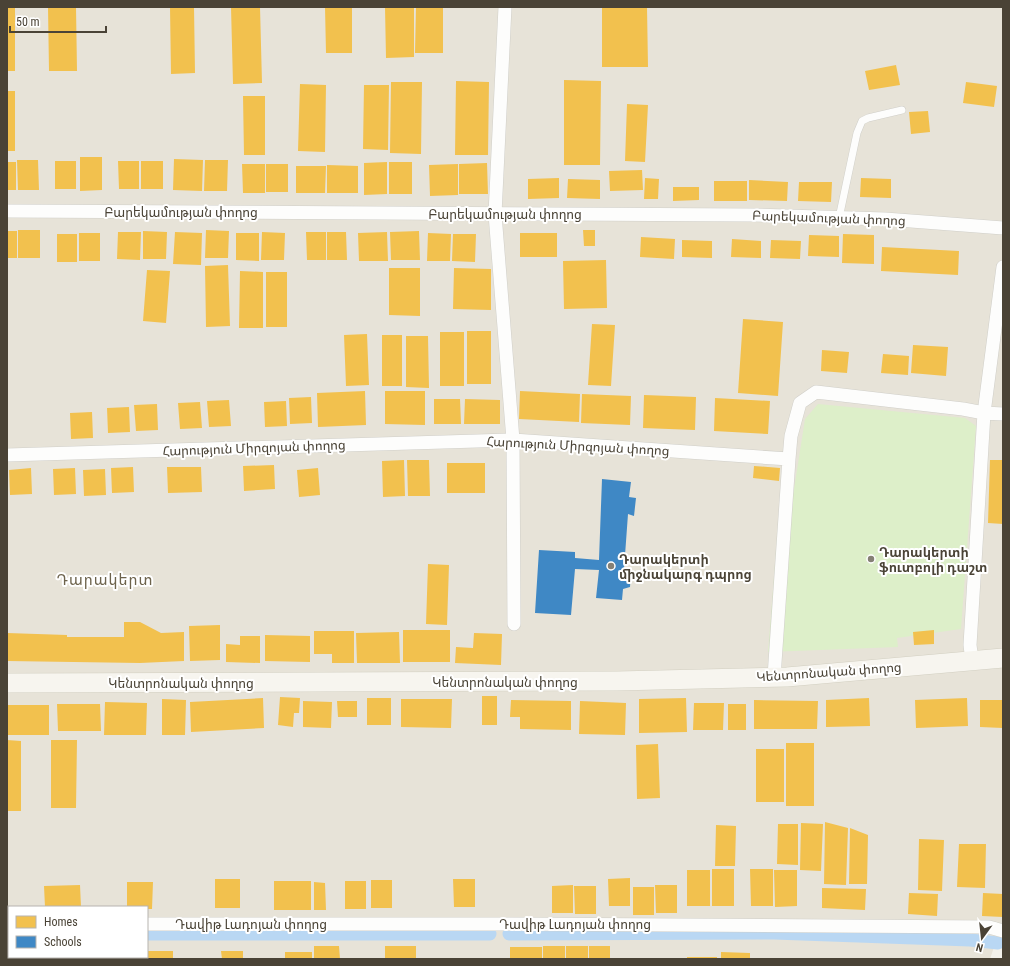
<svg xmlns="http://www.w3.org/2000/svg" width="1010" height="966" viewBox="0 0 1010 966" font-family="'Roboto Condensed','Noto Sans Armenian',sans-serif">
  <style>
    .residential { fill: #e7e3d8; fill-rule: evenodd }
    .green { fill: #ddefc9 }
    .homes { fill: #f2c14e }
    .schools { fill: #3f88c5 }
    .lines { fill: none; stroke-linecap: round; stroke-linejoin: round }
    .canal { stroke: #b9d7f3; stroke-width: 13 }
    .lane-casing { stroke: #d0cfc9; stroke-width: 8 }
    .street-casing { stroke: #d0cfc9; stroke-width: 14 }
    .secondary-casing { stroke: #d2cfc1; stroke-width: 20 }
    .lane { stroke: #fdfdfc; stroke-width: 7 }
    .street { stroke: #fdfdfc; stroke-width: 13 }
    .secondary { stroke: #f7f5ef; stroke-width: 19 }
    .poi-dot { fill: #858075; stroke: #fff; stroke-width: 1.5 }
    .labels { text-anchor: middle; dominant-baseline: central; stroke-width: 4; stroke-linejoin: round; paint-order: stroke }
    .street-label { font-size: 13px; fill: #4a4336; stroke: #fff }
    .poi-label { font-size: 13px; font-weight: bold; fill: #4a4336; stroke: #fff; text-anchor: start }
    .quarter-label { font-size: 15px; letter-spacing: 1px; fill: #6d634c; stroke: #fff }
  </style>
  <rect width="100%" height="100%" fill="#f2f1eb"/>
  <path class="residential" d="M7,7H1003V949L994,947L990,959H7ZM9,907H147V957H9Z"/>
  <path class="green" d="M818,404L965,418L976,426L961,629L897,638L898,647L768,652L781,488L794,489L805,419Z"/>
  <path class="homes" d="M7,7H15V71H7Z
    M48,7H76L77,71H49Z
    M170,7H194L195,73L171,74Z
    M231,7H260L262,83L233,84Z
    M325,7H352V53H326Z
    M385,7H414V57L386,58Z
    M416,7H443V53H415Z
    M602,7H647L648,67H602Z
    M896,65L900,85L869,90L865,71Z
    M564,80L601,81L600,165H564Z
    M456,81L489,82L488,155H455Z
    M391,82H422L421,154L390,153Z
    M966,82L997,86L994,107L963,103Z
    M300,84L326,85L325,152L298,151Z
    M364,85H389L388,150L363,149Z
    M7,91H15V151H7Z
    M243,96H265V155H244Z
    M627,104L648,105L645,162L625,161Z
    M928,111L930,132L911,134L909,112Z
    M80,157H102V190L80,191Z
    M174,159L203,160L202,191L173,190Z
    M17,160H38L39,190H18Z
    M205,160H228L227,191H204Z
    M55,161H76V189H55Z
    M118,161H139V189H119Z
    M141,161H163V189H141Z
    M7,162H16V190H7Z
    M387,162V194L364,195V163Z
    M389,162H412V194H389Z
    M487,163L488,194H459V164Z
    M242,164H265V193H243Z
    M266,164H288V192H266Z
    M458,164V195L430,196L429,165Z
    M327,165L358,166V193H327Z
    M296,166H326L325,193H296Z
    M642,170L643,190L610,191L609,171Z
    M559,178V198L528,199V179Z
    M645,178L659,179L658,199H644Z
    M861,178L891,179V198L860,197Z
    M568,179L600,180V199L567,198Z
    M749,180L788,182L787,201L749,200Z
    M714,181H747V201H714Z
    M799,182H832L831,202L798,201Z
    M673,187H699V200L673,201Z
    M18,230H40V258H18Z
    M206,230L229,231L228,258H205Z
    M583,230H595V246H584Z
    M7,231H17V258H7Z
    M143,231L167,232L166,259H143Z
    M419,231L420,260H391L390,232Z
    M118,232H141L140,260L117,259Z
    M175,232L202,233L201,265L173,264Z
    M262,232L285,233L284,260H261Z
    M306,232H326V260H307Z
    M327,232H346L347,260H327Z
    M387,232L388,261H359L358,233Z
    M79,233H100V261H79Z
    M236,233H259V261L236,260Z
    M428,233L451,234L450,261H427Z
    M520,233H557V257H520Z
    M57,234H77V262H57Z
    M453,234H476L475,262L452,261Z
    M843,234L874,235V264L842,263Z
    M809,235L839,236V257L808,256Z
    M641,237L675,239L674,259L640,257Z
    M732,239L761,241V258L731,257Z
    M682,240L712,241V258L682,257Z
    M771,240L801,241L800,259L770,258Z
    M882,247L959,251L958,275L881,271Z
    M606,260L607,308L564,309L563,261Z
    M228,265L230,326L206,327L205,266Z
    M389,268H420V316L389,315Z
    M454,268L491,269V310L453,309Z
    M147,270L170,271L166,323L143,321Z
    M240,271L263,272V328H239Z
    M266,272H287V327H266Z
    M743,319L783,322L778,396L738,393Z
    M592,324L615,325L611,386L588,385Z
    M467,331H491V384H467Z
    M440,332H464V386H440Z
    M367,334L369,385L346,386L344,335Z
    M382,335H402V386H382Z
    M406,336H428L429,388L406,387Z
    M913,345L948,347L946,376L911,373Z
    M822,350L849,352L847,373L821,371Z
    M883,354L909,356L908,375L881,373Z
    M365,391L366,425L318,427L317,393Z
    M385,391H425V425L385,424Z
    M520,391L580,394L579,422L519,419Z
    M582,394L631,396L630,425L581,423Z
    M644,395L696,397L695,430L643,428Z
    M311,397L312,423L290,424L289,398Z
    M715,398L770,401L768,434L714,431Z
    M434,399H460L461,424H434Z
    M465,399L500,400V424H464Z
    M229,400L231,426L209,427L207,401Z
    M286,401L287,426L265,427L264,402Z
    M200,402L202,428L180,429L178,403Z
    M157,404L158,430L136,431L134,405Z
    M129,407L130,432L108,433L107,408Z
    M92,412L93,438L71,439L70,413Z
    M404,460L405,496L383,497L382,461Z
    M407,460H429L430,496H408Z
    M990,460H1003V524L988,523Z
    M447,463H485V493H447Z
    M274,465L275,489L244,491L243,466Z
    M754,466L780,468L779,481L753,478Z
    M133,467L134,492L112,493L111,468Z
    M167,467H201L202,492L168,493Z
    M31,468L32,494L10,495L9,470Z
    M75,468L76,494L54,495L53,469Z
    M318,468L320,495L299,497L297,470Z
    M105,469L106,495L84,496L83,470Z
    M428,564L449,565L447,625L426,624Z
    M124,622H140L161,633L184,632V661L140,663L7,661V633L67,635V637H124Z
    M220,625V660L190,661L189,626Z
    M403,630H450V662H403Z
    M934,630V644L914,645L913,632Z
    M314,631H354V663H332V654H314Z
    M399,632L400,663H357L356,633Z
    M474,633L502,634L501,665L455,663L456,647L473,648Z
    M265,635L310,636V662L265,661Z
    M240,636H260V663L226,662V644L240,645Z
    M482,696H497V725H482Z
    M280,697L300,698L299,713H294L293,727L278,725Z
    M263,698L264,728L191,732L190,702Z
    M367,698H391V725H367Z
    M686,698L687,732L639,733V699Z
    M869,698L870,726L826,727V700Z
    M967,698L968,726L916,728L915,700Z
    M162,699L186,700L185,735H162Z
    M401,699H452L451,728L401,727Z
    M511,700L571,701V730L520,729V717H510Z
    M754,700L818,701L817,729H754Z
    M980,700H1003V728L980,727Z
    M303,701L332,702L331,728L303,727Z
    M337,701H357V717H338Z
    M580,701L626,703L625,735L579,734Z
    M105,702L147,703L146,735H104Z
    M694,703H724L723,730H693Z
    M57,704H100L101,731H58Z
    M728,704H746V730H728Z
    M7,705H49V735H7Z
    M7,740L21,741V811H7Z
    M51,740H77L76,808H51Z
    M786,743H814V806H786Z
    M658,744L660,798L637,799L636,745Z
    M756,749H784V802H756Z
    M825,822L848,828L846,885L824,884Z
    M801,823L823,824L821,871L800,870Z
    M778,824H798V865L777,864Z
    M716,825L736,826L735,866H715Z
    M850,828L868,835L867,884H849Z
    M919,839L944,840L942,891L918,890Z
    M959,844H986L985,888L957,887Z
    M712,869H734V906H712Z
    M750,869H773V906H751Z
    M687,870H710V906H687Z
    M774,870H797V906L775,907Z
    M630,878V906H609L608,879Z
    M215,879H240V908H215Z
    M453,879H475V907H454Z
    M371,880H392V908H371Z
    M274,881H311V910H274Z
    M345,881H366V909H345Z
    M127,882H153L152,909H147V907H127Z
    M314,882L325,883L326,910H314Z
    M80,885L81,907H45L44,886Z
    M573,885V913H552V886Z
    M655,885H677V913H656Z
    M574,886H596V914H575Z
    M633,887H654V915H633Z
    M822,888L866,889L865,910L822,908Z
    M909,893L938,894L937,916L908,914Z
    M983,893L1003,894V917L982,916Z
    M314,946H339L340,959H314Z
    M385,946H416V959H385Z
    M543,946H565V959H543Z
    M566,946H588V959H566Z
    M589,946H610V959H589Z
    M510,947H542V959H510Z
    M147,951H173V959H139V957H147Z
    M221,951H243V959H222Z
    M7,952H9V957H68V959H7Z
    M285,952H312V959H285Z
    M721,952L750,953V959H721Z
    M69,957H105V959H69Z
    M687,957H717V959H687Z"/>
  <path class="schools" d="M602,479L631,482L629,497L636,498L634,516L628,514L624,569L631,570L630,587L623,589L622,600L596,598L599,570L575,569L571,615L535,613L539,550L575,552V558L599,560Z"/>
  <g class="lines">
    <path class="canal" d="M147,934H490
      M509,934L774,933L970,940L998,943
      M7,935H9"/>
    <g class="lane-casing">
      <path id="lane" d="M839,218L857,133L862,121L868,118L902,110"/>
    </g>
    <g class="street-casing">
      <path id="street" d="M505,7L495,214L513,440L514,624
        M7,211L752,215L885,219L1003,228
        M7,455L513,440L789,459L791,436L800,403L816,392L963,409L984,413L1003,414
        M972,661L970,645L984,413L1003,267
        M774,677L789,459
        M7,924H9
        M147,924H500L989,927L1003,931"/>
    </g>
    <g class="secondary-casing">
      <path id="secondary" d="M7,683L617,681L787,677L1003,658"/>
    </g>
    <use href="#lane" class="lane"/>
    <use href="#street" class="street"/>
    <use href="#secondary" class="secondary"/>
  </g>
  <g class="poi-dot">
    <circle cx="871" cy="559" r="4"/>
    <circle cx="611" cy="566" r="4"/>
  </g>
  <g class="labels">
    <g class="street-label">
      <text x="181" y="212">Բարեկամության փողոց</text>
      <text x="505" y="214">Բարեկամության փողոց</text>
      <text transform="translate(829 218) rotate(2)">Բարեկամության փողոց</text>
      <text transform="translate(578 446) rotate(3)">Հարություն Միրզոյան փողոց</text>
      <text transform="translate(254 448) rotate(-2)">Հարություն Միրզոյան փողոց</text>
      <text transform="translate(829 672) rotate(-4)">Կենտրոնական փողոց</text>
      <text x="505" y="682">Կենտրոնական փողոց</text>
      <text x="181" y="683">Կենտրոնական փողոց</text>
      <text x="251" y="924">Դավիթ Լադոյան փողոց</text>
      <text x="575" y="924">Դավիթ Լադոյան փողոց</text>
    </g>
    <g class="poi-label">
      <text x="879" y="552">Դարակերտի<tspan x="879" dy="15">ֆուտբոլի դաշտ</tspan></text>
      <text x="619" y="559">Դարակերտի<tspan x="619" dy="15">միջնակարգ դպրոց</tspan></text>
    </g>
    <g class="quarter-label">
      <text x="105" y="580">Դարակերտ</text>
    </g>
  </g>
  <rect width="1010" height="966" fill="none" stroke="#4a4336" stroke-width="16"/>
  <rect x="8" y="906" width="140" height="52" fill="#ffffff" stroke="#b7b4af"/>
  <rect x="16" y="916" width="20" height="12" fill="#f2c14e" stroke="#b7b4af"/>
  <text x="44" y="926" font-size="12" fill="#4a4336">Homes</text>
  <rect x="16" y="936" width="20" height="12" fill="#3f88c5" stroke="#b7b4af"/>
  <text x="44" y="946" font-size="12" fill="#4a4336">Schools</text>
  <g transform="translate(982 938) rotate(195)" stroke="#ffffff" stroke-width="3" paint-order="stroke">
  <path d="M0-3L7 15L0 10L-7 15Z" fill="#4a4336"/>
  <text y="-6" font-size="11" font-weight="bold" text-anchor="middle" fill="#4a4336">N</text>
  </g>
  <path d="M10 26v6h96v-6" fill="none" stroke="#4a4336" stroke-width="2"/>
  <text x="16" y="26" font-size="12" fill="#4a4336" stroke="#ffffff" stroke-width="3" paint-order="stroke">50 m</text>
</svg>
